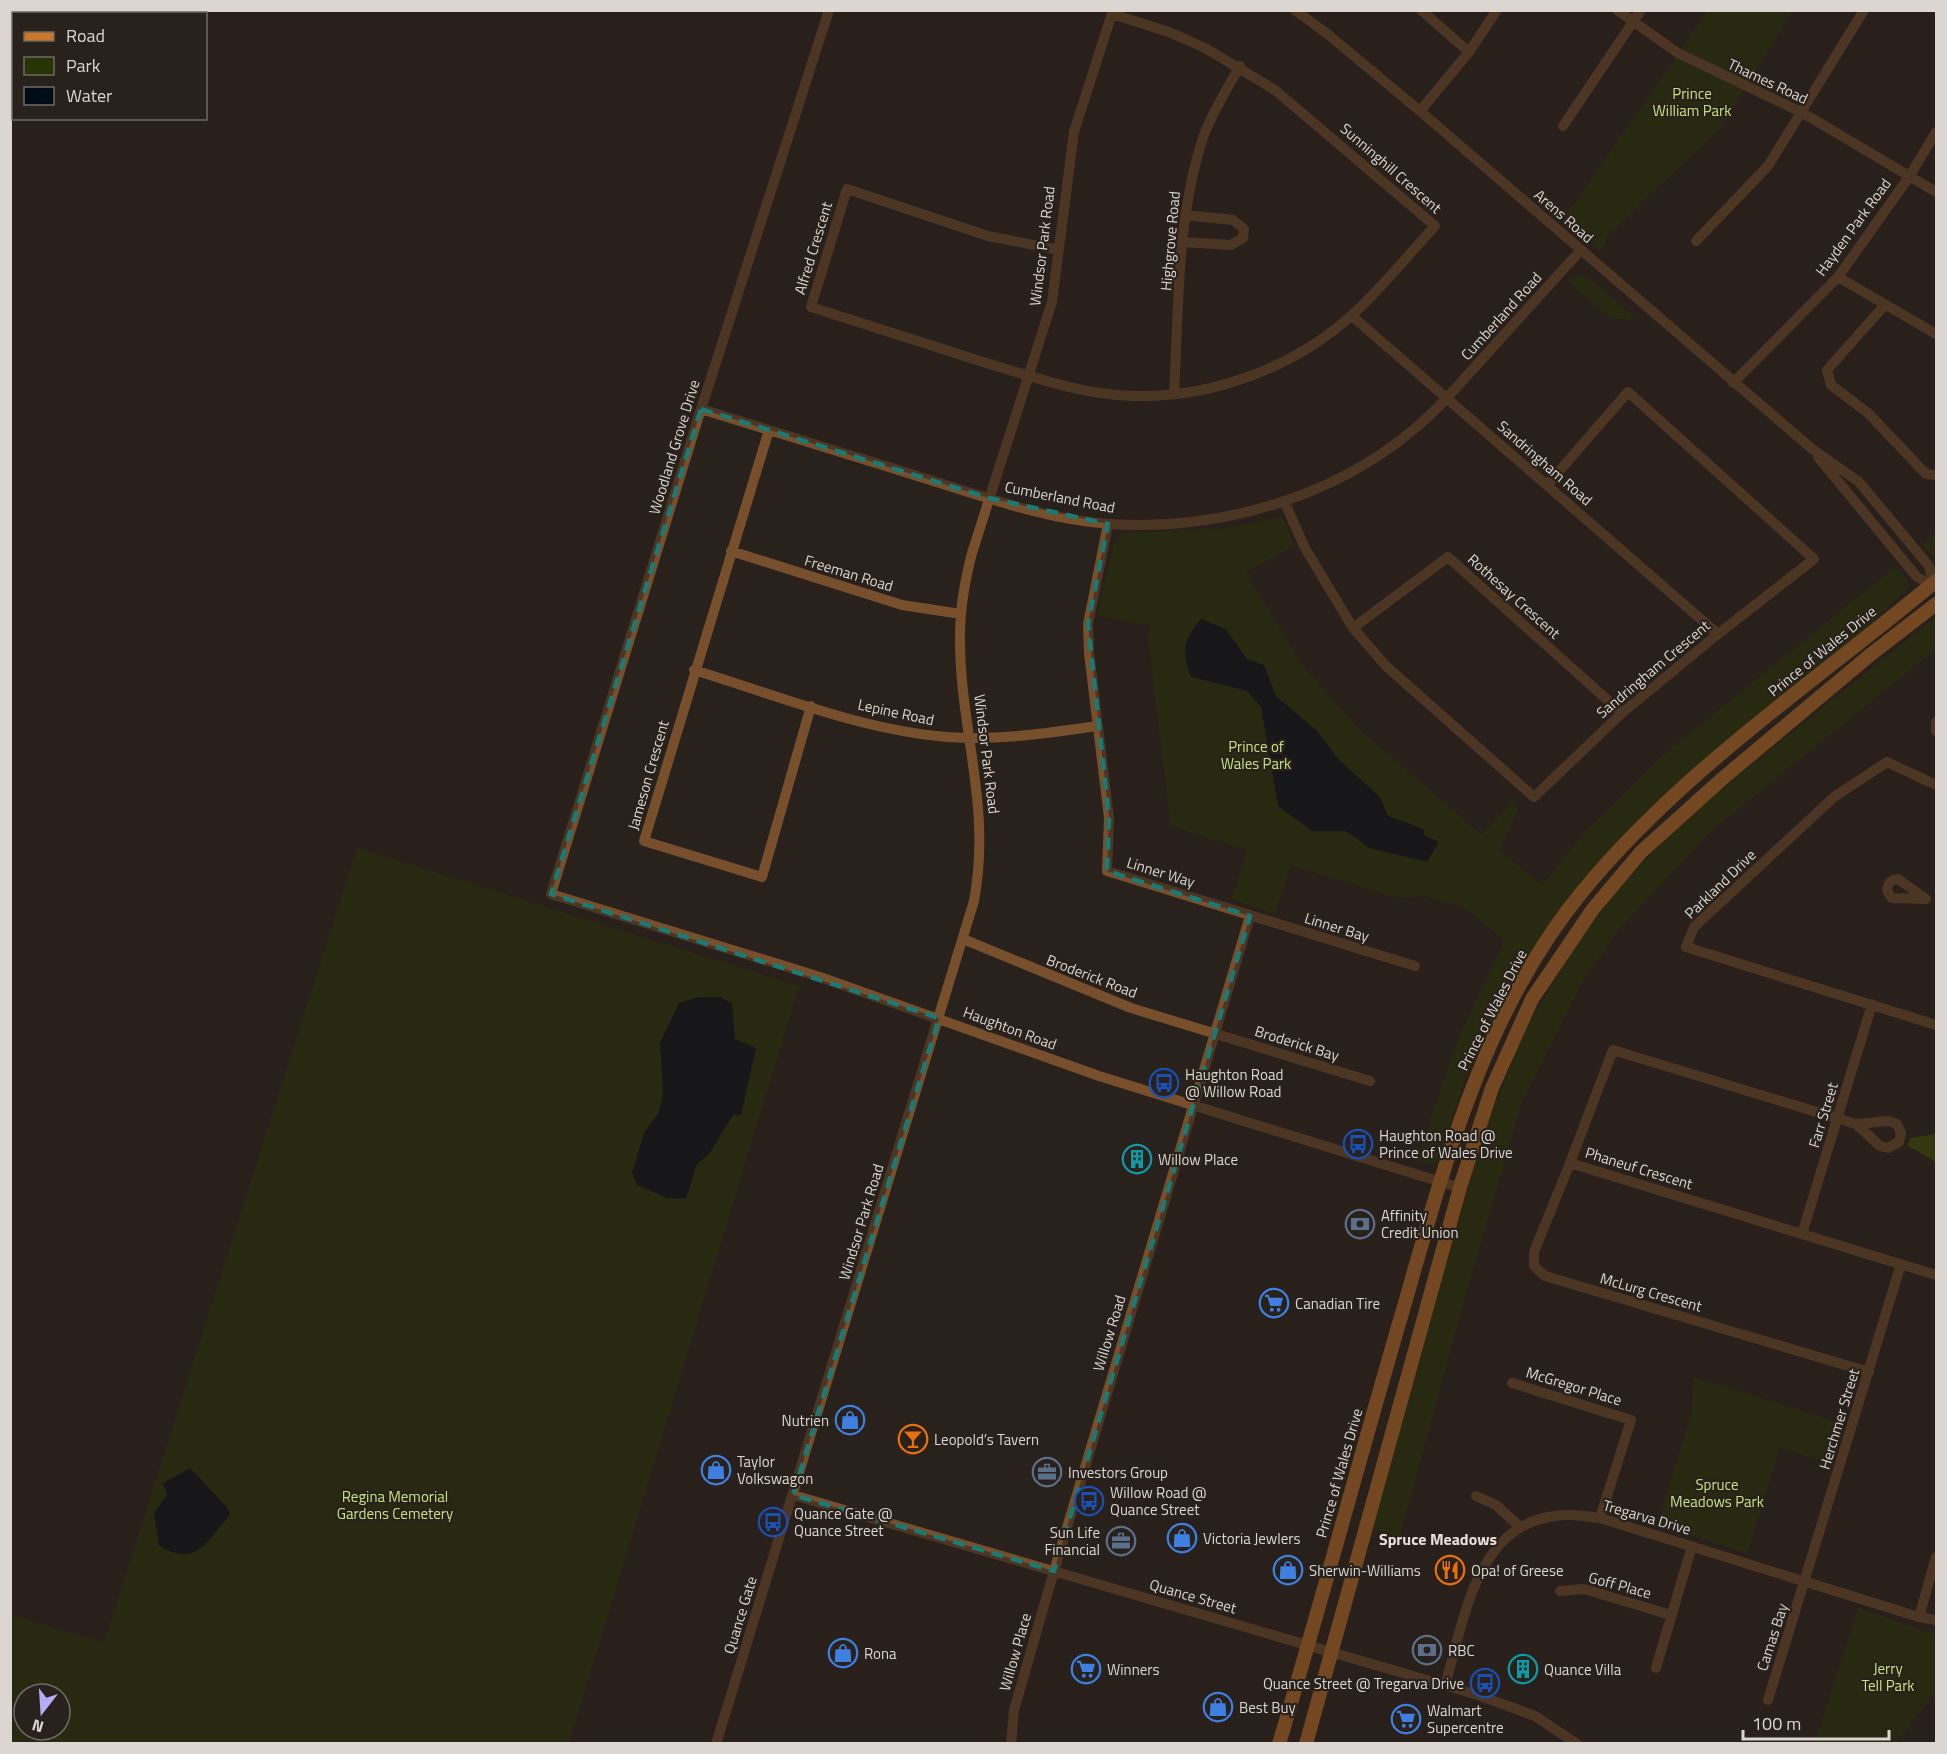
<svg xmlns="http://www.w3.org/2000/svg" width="1947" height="1754" viewBox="0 0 1947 1754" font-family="'Titillium Web',sans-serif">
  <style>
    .green { fill: #273405; fill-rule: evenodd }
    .forest { fill: #415604 }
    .water { fill: #000c18 }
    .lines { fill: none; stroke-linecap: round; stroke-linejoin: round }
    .minor { stroke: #774f2d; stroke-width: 10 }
    .major { stroke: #cc7728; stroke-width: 14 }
    .marked { fill: none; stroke: #197b73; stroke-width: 4.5; stroke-dasharray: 12 8; stroke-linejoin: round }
    .labels { text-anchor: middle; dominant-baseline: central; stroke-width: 4.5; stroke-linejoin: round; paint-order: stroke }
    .street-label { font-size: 15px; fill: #dbd6d2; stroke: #29211b }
    .park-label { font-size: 15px; fill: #c2e37f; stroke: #29211b }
    .poi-label { font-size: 15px; fill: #dbd6d2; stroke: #29211b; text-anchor: start }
    .neighbourhood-label { font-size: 16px; font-weight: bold; fill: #eadfd7; stroke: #29211b }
  </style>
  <rect width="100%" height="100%" fill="#29211b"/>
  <path class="green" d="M1708,11H1792L1722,127L1608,235L1602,252L1560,212L1573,206Z
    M1578,275L1590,278L1636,319H1611L1566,280Z
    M1282,517L1294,546L1245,572L1305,669L1360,730L1482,835L1513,801L1518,810L1499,850L1542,885L1586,831L1662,756L1895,567L1906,578L1909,587L1863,631L1696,766L1642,816L1614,846L1522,969L1466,1076L1439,1159L1433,1164L1416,1162L1457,1042L1504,941L1466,908L1425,896L1398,898L1291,865L1275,914L1232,899L1247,850L1171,826L1148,639L1150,626L1097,615L1114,545L1123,533L1229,528Z
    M1936,533V556L1930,554L1923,545Z
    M1936,617V649L1711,831L1618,930L1584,979L1522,1102L1463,1304L1400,1536L1373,1529L1470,1180L1491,1115L1525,1031L1568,957L1622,884L1688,816Z
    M357,848L799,986L569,1743H11L10,1615L104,1643ZM24,1694H60V1730H24Z
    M1693,1377L1843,1424L1831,1463L1780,1448L1747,1553L1657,1525L1692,1412Z
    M1858,1608L1936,1635V1692L1895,1743H1815Z"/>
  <path class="forest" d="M1936,1134V1162L1908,1146L1910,1138Z"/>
  <path class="water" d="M1201,619L1226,629L1247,659L1264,665L1276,696L1318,732L1339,760L1380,797L1388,816L1424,829V835L1439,842L1427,862L1369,848L1346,831H1312L1278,806L1261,707L1247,691L1191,677C1182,650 1182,641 1201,619Z
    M698,997H720L732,1003L735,1039L756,1048L741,1115H733L709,1154L697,1164L686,1199L667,1198L637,1185L632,1173L644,1133L659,1112L663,1094L660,1043L679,1003Z
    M190,1468L227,1507L230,1514C226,1522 220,1526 215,1533C197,1555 186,1561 159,1546L154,1513L167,1495L163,1483Z"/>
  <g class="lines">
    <path class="minor" d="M829,10L701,409L551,894L820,977L1099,1076L1460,1188
      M1295,10L1330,36L1420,111L1811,448L1859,482L1929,566L1933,584
      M1421,10L1469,52
      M1617,10L1678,53L1803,113L1936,192
      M1420,111L1469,52L1497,10
      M1563,126L1641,10
      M1696,241L1768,166L1864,10
      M1183,242L1231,245L1243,238L1244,229L1233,220L1185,215
      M1059,250L988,236L847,189L811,307C867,325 923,343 980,361C1030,376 1081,395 1135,396C1212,398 1295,367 1352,315C1382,288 1408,255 1435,226L1275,90L1205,48L1169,32L1112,14
      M1838,277L1936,334
      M1884,306L1827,370L1831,385L1868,413L1926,474L1936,475
      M1352,316L1718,634
      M1733,383L1838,277L1909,177L1936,132
      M1174,393C1179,308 1176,217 1204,135C1213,111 1227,89 1240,66
      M701,409C778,433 854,456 930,480C988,498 1049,520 1110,524C1216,531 1331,499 1413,430C1439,409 1460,383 1483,358C1515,323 1547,287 1580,251
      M769,430L644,841L762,877L811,706
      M1818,457L1917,577L1935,587
      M1284,501L1305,548L1353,628L1386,666L1534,797L1622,713L1718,634L1814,559L1628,392L1548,484
      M1108,524L1088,624L1089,653L1109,818L1107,871L1415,966
      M731,551L902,605L961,614
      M1353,628L1448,557L1622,713
      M694,670C776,695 861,730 947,737C998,741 1047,733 1098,726
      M1936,722V731
      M1936,785L1887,762L1834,797L1694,927L1686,947L1936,1025
      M1898,879L1926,899L1892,898C1884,890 1887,880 1898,879Z
      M963,939L1131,1008L1370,1081
      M1888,1121L1897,1124L1901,1133L1899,1142L1888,1148L1880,1146L1856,1124Z
      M1856,1124L1613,1050L1570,1163L1936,1275
      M1570,1163L1534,1252V1266L1545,1276L1869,1372
      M1802,1234L1872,1004
      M1512,1383L1631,1420L1600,1518
      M793,1495L1478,1695L1535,1716L1577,1744
      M1476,1496L1496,1505L1520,1527
      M1560,1591L1584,1589L1671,1615
      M1919,1617L1936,1557
      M1656,1668L1692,1546
      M1445,1685C1463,1626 1474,1530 1549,1517C1566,1513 1583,1516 1600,1518L1919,1617L1936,1620
      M1768,1700L1901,1264
      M716,1744L974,901C992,805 959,728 960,635C960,607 965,580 972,553L1052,302L1074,132L1113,10
      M1011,1744L1014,1710L1054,1571L1250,916"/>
    <path class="major" d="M1279,1744C1323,1597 1362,1449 1405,1303C1446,1159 1485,1010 1582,892C1682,770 1816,681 1936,581
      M1306,1744L1461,1184L1492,1088L1532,999L1593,909L1641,852L1722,779L1870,655L1936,604"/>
  </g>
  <path d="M0 0H1947V1754H0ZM701,409L989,498L1108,524L1088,624L1109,818L1107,871L1250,916L1054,1571L793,1495L939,1018L551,894Z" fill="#29211b" fill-opacity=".55" fill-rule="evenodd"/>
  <path class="marked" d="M701,409L989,498L1108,524L1088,624L1109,818L1107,871L1250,916L1054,1571L793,1495L939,1018L551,894Z"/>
  <defs>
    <g id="bus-ring" transform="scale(1.5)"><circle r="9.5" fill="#29211b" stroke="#1a4fb4" stroke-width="1.5"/><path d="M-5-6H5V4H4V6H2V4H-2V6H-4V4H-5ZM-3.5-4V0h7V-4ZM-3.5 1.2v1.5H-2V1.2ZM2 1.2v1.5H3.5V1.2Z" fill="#1a4fb4"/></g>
    <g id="building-ring" transform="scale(1.5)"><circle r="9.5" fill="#29211b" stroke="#0f9aa8" stroke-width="1.5"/><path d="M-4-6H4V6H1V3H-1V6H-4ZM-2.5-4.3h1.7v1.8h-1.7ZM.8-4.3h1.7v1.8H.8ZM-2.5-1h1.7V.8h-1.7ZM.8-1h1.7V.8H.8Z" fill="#0f9aa8"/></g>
    <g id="bank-ring" transform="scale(1.5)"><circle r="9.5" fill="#29211b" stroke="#5c6f8a" stroke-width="1.5"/><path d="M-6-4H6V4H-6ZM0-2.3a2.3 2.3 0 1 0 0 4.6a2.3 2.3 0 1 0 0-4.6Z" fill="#5c6f8a"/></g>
    <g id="supermarket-ring" transform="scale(1.5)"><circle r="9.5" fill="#29211b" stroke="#3f7fe0" stroke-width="1.5"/><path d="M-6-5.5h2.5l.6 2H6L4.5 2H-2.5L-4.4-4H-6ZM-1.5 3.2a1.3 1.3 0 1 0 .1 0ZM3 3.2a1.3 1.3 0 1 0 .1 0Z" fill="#3f7fe0"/></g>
    <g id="shop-ring" transform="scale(1.5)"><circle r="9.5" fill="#29211b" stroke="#3f7fe0" stroke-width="1.5"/><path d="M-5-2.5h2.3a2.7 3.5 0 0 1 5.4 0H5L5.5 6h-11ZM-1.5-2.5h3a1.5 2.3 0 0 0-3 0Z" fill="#3f7fe0"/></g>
    <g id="bar-ring" transform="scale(1.5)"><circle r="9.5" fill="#29211b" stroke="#e8710a" stroke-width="1.5"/><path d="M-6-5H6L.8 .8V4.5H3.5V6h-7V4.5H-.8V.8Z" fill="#e8710a"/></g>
    <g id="office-ring" transform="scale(1.5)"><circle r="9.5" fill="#29211b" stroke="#5c6f8a" stroke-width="1.5"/><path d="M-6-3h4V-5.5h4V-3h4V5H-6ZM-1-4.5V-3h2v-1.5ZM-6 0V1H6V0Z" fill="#5c6f8a"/></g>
    <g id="restaurant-ring" transform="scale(1.5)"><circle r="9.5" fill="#29211b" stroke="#e8710a" stroke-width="1.5"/><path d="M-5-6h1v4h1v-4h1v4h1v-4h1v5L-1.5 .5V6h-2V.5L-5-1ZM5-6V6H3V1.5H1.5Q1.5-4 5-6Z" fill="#e8710a"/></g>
  </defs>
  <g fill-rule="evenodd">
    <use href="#bus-ring" x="1164" y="1083"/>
    <use href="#bus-ring" x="1358" y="1144"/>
    <use href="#building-ring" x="1137" y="1159"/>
    <use href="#bank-ring" x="1360" y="1224"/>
    <use href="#supermarket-ring" x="1274" y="1303"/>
    <use href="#shop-ring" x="850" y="1420"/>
    <use href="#bar-ring" x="913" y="1439"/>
    <use href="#shop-ring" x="716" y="1470"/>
    <use href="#office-ring" x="1047" y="1472"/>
    <use href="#bus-ring" x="1089" y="1501"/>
    <use href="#bus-ring" x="773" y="1522"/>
    <use href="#shop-ring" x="1182" y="1538"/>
    <use href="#office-ring" x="1121" y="1541"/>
    <use href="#shop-ring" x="1288" y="1570"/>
    <use href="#restaurant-ring" x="1450" y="1570"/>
    <use href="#bank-ring" x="1427" y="1650"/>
    <use href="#shop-ring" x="843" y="1653"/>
    <use href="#supermarket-ring" x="1086" y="1669"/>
    <use href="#building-ring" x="1523" y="1669"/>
    <use href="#bus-ring" x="1485" y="1683"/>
    <use href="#shop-ring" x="1218" y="1707"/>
    <use href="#supermarket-ring" x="1406" y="1719"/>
  </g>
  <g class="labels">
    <g class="street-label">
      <text transform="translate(1768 81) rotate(25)">Thames Road</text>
      <text transform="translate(1391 168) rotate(41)">Sunninghill Crescent</text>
      <text transform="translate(1564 216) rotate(41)">Arens Road</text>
      <text transform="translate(1853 227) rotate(-54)">Hayden Park Road</text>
      <text transform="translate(1170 241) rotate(-85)">Highgrove Road</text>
      <text transform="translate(1042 246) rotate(-83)">Windsor Park Road</text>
      <text transform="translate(813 248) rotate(-73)">Alfred Crescent</text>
      <text transform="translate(1501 316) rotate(-48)">Cumberland Road</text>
      <text transform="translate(674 447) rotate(-73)">Woodland Grove Drive</text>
      <text transform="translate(1545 463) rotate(41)">Sandringham Road</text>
      <text transform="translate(1060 497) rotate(11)">Cumberland Road</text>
      <text transform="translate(849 573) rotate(17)">Freeman Road</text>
      <text transform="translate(1514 596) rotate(42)">Rothesay Crescent</text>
      <text transform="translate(1822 651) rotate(-39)">Prince of Wales Drive</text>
      <text transform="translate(1653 669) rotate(-40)">Sandringham Crescent</text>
      <text transform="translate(896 712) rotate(12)">Lepine Road</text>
      <text transform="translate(987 754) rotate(83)">Windsor Park Road</text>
      <text transform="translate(648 775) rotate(-74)">Jameson Crescent</text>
      <text transform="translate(1161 872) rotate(17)">Linner Way</text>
      <text transform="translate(1720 884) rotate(-44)">Parkland Drive</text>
      <text transform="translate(1337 927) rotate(17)">Linner Bay</text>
      <text transform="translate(1092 976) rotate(21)">Broderick Road</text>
      <text transform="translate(1492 1010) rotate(-63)">Prince of Wales Drive</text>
      <text transform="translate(1010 1028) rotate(20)">Haughton Road</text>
      <text transform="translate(1297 1043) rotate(17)">Broderick Bay</text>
      <text transform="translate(1823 1115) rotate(-73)">Farr Street</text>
      <text transform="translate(1639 1168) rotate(17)">Phaneuf Crescent</text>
      <text transform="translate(861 1222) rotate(-73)">Windsor Park Road</text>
      <text transform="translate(1651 1292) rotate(16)">McLurg Crescent</text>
      <text transform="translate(1109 1333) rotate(-73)">Willow Road</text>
      <text transform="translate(1574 1386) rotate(17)">McGregor Place</text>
      <text transform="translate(1839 1419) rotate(-73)">Herchmer Street</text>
      <text transform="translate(1339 1473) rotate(-74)">Prince of Wales Drive</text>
      <text transform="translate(1647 1517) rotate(16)">Tregarva Drive</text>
      <text transform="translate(1620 1585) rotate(15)">Goff Place</text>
      <text transform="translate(1193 1596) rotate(16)">Quance Street</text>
      <text transform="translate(740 1615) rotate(-73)">Quance Gate</text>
      <text transform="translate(1772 1637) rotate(-72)">Camas Bay</text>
      <text transform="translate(1015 1652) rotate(-74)">Willow Place</text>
    </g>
    <g class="park-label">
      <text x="1692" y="93">Prince<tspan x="1692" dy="17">William Park</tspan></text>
      <text x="1256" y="746">Prince of<tspan x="1256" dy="17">Wales Park</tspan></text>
      <text x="1717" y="1484">Spruce<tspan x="1717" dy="17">Meadows Park</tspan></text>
      <text x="395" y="1496">Regina Memorial<tspan x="395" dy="17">Gardens Cemetery</tspan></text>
      <text x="1888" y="1668">Jerry<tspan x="1888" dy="17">Tell Park</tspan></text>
    </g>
    <g class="poi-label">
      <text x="1185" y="1074">Haughton Road<tspan x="1185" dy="17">@ Willow Road</tspan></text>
      <text x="1379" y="1135">Haughton Road @<tspan x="1379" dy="17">Prince of Wales Drive</tspan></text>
      <text x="1158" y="1159">Willow Place</text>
      <text x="1381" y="1215">Affinity<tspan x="1381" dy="17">Credit Union</tspan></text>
      <text x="1295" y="1303">Canadian Tire</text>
      <text x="829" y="1420" text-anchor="end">Nutrien</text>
      <text x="934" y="1439">Leopold’s Tavern</text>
      <text x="737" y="1461">Taylor<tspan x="737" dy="17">Volkswagon</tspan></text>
      <text x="1068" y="1472">Investors Group</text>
      <text x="1110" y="1492">Willow Road @<tspan x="1110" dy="17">Quance Street</tspan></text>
      <text x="794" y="1513">Quance Gate @<tspan x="794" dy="17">Quance Street</tspan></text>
      <text x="1100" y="1532" text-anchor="end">Sun Life<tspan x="1100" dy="17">Financial</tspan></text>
      <text x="1203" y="1538">Victoria Jewlers</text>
      <text x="1309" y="1570">Sherwin-Williams</text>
      <text x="1471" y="1570">Opa! of Greese</text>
      <text x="1448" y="1650">RBC</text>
      <text x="864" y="1653">Rona</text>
      <text x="1107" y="1669">Winners</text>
      <text x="1544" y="1669">Quance Villa</text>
      <text x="1464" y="1683" text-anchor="end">Quance Street @ Tregarva Drive</text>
      <text x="1239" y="1707">Best Buy</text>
      <text x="1427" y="1710">Walmart<tspan x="1427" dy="17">Supercentre</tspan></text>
    </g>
    <g class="neighbourhood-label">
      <text x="1438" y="1539">Spruce Meadows</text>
    </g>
  </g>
  <rect width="1947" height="1754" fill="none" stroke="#dbd6d2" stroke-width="24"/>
  <rect x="12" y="12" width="195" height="108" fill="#29211b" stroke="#706964" stroke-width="1.5"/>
  <rect x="24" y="32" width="30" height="9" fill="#cc7728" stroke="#706964" stroke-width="1.5"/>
  <text x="66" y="42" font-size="18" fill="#dbd6d2">Road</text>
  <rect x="24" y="57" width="30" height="18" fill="#273405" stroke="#706964" stroke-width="1.5"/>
  <text x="66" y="72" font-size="18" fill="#dbd6d2">Park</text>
  <rect x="24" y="87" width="30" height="18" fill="#000c18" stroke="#706964" stroke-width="1.5"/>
  <text x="66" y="102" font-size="18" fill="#dbd6d2">Water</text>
  <g transform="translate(42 1712) rotate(197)"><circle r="28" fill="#29211b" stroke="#706964" stroke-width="1.5"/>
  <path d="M0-4.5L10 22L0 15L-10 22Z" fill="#b6acf8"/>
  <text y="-9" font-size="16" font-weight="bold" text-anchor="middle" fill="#dbd6d2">N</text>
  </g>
  <path d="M1743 1730v9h146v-9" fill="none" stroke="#dbd6d2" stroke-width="3"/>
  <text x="1752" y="1730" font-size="18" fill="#dbd6d2" stroke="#29211b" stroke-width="4.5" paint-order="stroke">100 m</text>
</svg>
